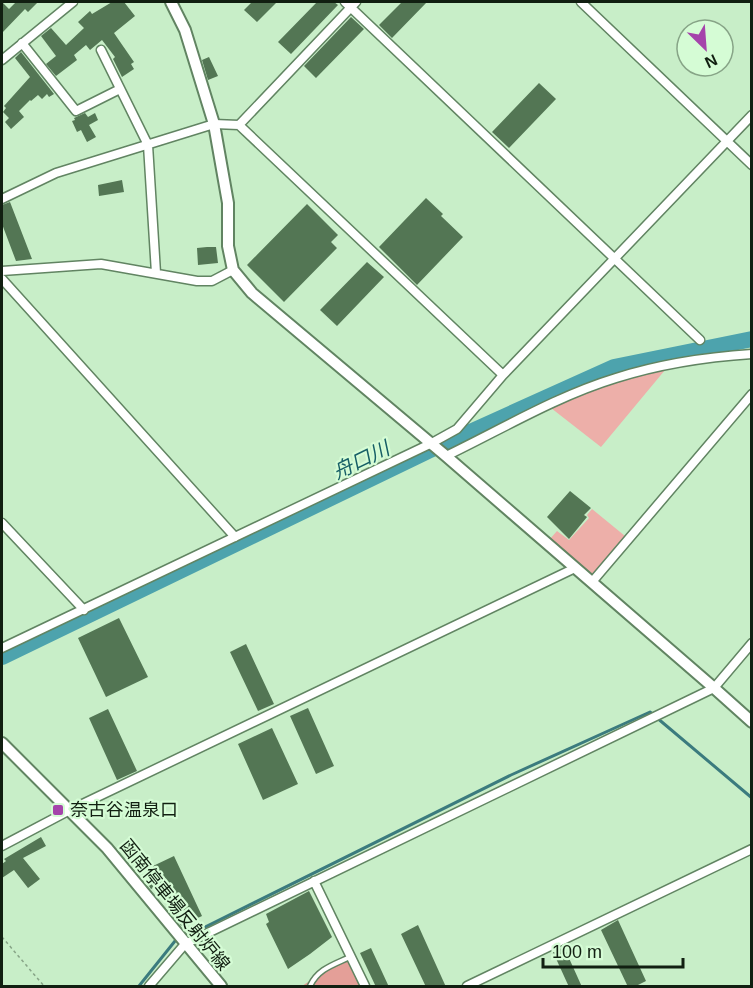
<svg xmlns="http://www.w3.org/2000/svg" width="753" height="988" viewBox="0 0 753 988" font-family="Helvetica,'Noto Sans JP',sans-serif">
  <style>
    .green { fill: #edafa9 }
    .forest { fill: #e49f98 }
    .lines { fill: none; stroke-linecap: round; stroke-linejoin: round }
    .stream { stroke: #3b7b7e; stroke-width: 3 }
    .river { stroke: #4da3ad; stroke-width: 16 }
    .building { fill: #537654 }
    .lane-casing { stroke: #618462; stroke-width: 7 }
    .street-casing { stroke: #618462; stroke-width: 11 }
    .secondary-casing { stroke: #618462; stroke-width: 14 }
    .path { stroke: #87a487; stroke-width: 1.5; stroke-dasharray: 3 3; stroke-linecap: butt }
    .lane { stroke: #fff; stroke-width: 4 }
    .street { stroke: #fff; stroke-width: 8 }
    .secondary { stroke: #fff; stroke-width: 10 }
    .poi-dot { fill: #a544ab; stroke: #d5fcd5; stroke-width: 2 }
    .labels { text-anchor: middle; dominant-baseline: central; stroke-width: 4.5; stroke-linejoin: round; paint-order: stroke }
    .poi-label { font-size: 18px; fill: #111f11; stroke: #d5fcd5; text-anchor: start }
    .street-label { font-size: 18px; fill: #111f11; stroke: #d5fcd5 }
    .water-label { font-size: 20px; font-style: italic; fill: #175f66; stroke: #d5fcd5 }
  </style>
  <rect width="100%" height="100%" fill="#c8eec8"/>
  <path class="green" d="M663,369L665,370L601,447L551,408L596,389Z
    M592,509L625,536L592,575L550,539L557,531L569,540L589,518L587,515Z"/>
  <path class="forest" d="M348,961L362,986H302L325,971Z"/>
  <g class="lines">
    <path class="stream" d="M185,937L511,775L650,712L752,798
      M139,986L175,941L178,940"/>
    <path class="river" d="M2,657L428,451L614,367L752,339"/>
  </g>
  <path class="building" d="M2,2L9,9L16,2H38L28,12L25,9L2,33Z
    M112,2H124L135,16L114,33L134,62L131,64L134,69L122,77L113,59L115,57L102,40L90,50L86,45L74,55L77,60L56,76L46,64L56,56L41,36L51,28L66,45L84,28L78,22L90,11L92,14Z
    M252,2H277L257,22L244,10Z
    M317,2H334L338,5L291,54L278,42Z
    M402,2H427L392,38L379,25Z
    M351,17L364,29L316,78L304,66Z
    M21,52L54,94L49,97L47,94L42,99L38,95L31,101L30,100L19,111L24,117L11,129L5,122L9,118L3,112L6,108L4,106L30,77L15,58Z
    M209,57L218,76L208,80L202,60Z
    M539,83L556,99L509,148L492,132Z
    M85,113L88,117L95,113L98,120L89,125L96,137L87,142L81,130L77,132L72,121L75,120L74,118Z
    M122,180L124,192L99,196L98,185Z
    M426,198L443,214L441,216L463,237L417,285L379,247Z
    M10,202L32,259L16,261L2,224V205Z
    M307,204L338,235L331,242L337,248L284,302L247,265Z
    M207,247H216L218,263L198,265L197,248Z
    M367,262L384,277L337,326L320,310Z
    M570,491L591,508L584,515L587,517L569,539L547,517Z
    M119,618L148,677L106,697L78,638Z
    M246,644L274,704L258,711L230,652Z
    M308,708L334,766L316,774L290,716Z
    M108,709L137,771L117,780L89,718Z
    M272,728L298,784L263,800L238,744Z
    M41,837L46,846L23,858L40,879L28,888L14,870L2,878V864L6,861L4,859Z
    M174,856L202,916L181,926L161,883L151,889L142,875L154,868L153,866Z
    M309,891L332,937L310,954L288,969L266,924L269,922L266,914Z
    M618,920L646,981L634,987H628L601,930Z
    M418,925L446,987H426L401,934Z
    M564,947L582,987H569L553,952Z
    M371,948L389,987H376L360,953Z"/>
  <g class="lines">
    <g class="lane-casing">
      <path id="lane" d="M310,986C318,969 333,965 350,957"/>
    </g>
    <g class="street-casing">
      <path id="street" d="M345,2L700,340
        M581,2L752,165
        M22,43L76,111L120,89
        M101,50L148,145L156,273
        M2,60L73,2
        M239,125L356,2
        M2,199L56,173L214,124L239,125L503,375
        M2,271L101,264L197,281H212L233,270
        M2,279L235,537
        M446,456C502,429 557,396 616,378C660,364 706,357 752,354
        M2,523L84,610
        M592,582L752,394
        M2,648L430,444L457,429L503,375L752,115
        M2,846L70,810L575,568
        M314,881L365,986
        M149,986L185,944L714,688L752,643
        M467,986L752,849"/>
    </g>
    <g class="secondary-casing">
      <path id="secondary" d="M171,2L185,30L214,124L228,203V246L233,270L252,293L446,456L714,688L752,722
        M2,743L107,848L221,986"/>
    </g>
    <path class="path" d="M2,937L44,986"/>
    <use href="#lane" class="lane"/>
    <use href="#street" class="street"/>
    <use href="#secondary" class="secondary"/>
  </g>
  <rect class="poi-dot" x="52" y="804" width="12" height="12" rx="3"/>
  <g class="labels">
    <g class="poi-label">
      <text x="70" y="810">奈古谷温泉口</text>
    </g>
    <g class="street-label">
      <text transform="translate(175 905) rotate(51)">函南停車場反射炉線</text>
    </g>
    <g class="water-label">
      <text transform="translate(361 460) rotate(-26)">舟口川</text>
    </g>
  </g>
  <rect width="753" height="988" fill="none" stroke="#111f11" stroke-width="6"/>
  <g transform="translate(705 48) rotate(155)"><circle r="28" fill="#d5fcd5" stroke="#87a487" stroke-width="1.5"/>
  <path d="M0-4.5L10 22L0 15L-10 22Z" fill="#a544ab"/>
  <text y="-9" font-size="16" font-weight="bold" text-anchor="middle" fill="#111f11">N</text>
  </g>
  <path d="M543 958v9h140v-9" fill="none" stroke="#111f11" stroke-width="3"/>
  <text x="552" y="958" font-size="18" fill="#111f11" stroke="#d5fcd5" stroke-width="4.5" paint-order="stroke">100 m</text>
</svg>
